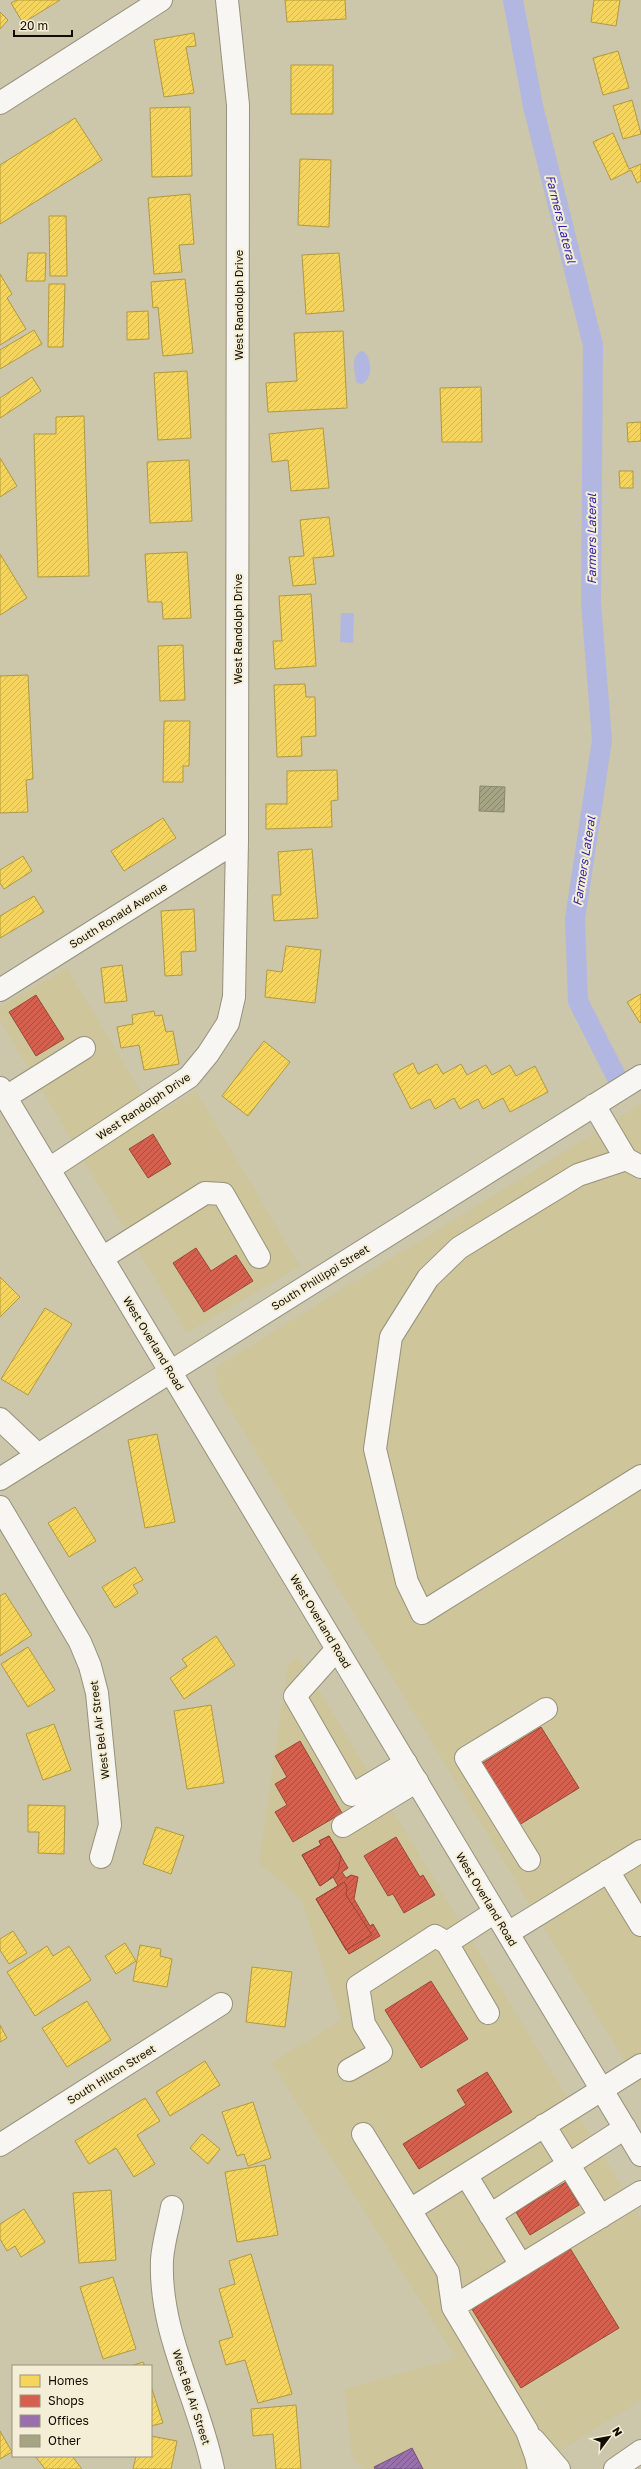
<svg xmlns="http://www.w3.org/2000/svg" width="641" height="2469" viewBox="0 0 641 2469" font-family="'Golos Text',sans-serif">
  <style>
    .built { fill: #cfc59a }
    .water { fill: #b1b7e0 }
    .homes { fill: url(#homes-hatch); stroke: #b19940 }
    .shops { fill: url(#shops-hatch); stroke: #9b4736 }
    .offices { fill: url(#offices-hatch); stroke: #705278 }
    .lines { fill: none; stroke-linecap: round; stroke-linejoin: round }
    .canal { stroke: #b1b7e0; stroke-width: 20 }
    .building { fill: url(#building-hatch); stroke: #888772 }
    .minor-casing { stroke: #96917c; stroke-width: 24 }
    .major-casing { stroke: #96917c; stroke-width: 24 }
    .minor { stroke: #f7f6f2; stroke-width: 22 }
    .major { stroke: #f7f6f2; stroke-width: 22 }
    .labels { text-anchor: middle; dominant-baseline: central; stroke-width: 4; stroke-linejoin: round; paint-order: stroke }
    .street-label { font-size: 11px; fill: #110c00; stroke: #f4eed6 }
    .water-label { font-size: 12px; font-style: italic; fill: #3020a4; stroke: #f4eed6 }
  </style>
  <defs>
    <pattern id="homes-hatch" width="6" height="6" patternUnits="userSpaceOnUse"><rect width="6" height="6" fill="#f6d55c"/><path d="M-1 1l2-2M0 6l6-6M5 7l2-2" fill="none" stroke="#d2b64e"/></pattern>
    <pattern id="shops-hatch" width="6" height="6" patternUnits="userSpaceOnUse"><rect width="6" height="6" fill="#d6604d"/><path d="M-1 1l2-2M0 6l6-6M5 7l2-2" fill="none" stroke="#ac4e3e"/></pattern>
    <pattern id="offices-hatch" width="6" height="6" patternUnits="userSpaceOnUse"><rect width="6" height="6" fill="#9970ab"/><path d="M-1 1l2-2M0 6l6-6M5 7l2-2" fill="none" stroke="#7b5a89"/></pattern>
    <pattern id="building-hatch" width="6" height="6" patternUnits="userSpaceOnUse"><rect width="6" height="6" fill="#a5a584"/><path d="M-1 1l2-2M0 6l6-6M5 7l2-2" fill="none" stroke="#85856a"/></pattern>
  </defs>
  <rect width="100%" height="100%" fill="#ccc6ab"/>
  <path class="built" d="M67,968L155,1115L196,1091L300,1266L187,1333L0,1020V1007Z
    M641,1104V2088L218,1389L215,1368Z
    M298,1656L641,2218V2400L531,2469H362L351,2454L345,2389L456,2358L272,2063L341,2020L301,1899L259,1863L288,1665Z"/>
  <path class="water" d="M362,351C372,355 374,379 362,384L357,383C354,373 350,355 362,351Z
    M341,613H354L353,643L340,642Z"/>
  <path class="homes" d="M17,0H60L23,23L11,3Z
    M285,0H345L346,19L287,22Z
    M594,0H620L616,26L591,22Z
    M0,12L8,20L0,29Z
    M194,33L196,46L186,47L194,93L164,97L154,40Z
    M618,51L629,88L603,95L593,58Z
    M291,65H333V114H291Z
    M632,100L641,134L623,139L613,106Z
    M190,107L192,176L152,177L150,108Z
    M75,118L102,160L0,224V165Z
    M613,133L629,169L641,164V181L637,183L631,170L611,180L593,142Z
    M300,159L331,160L329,227L298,225Z
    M190,194L194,244L179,245L182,272L154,274L148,198Z
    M49,216H66L67,276H50Z
    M28,253H46L45,281H26Z
    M339,253L344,311L306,314L302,255Z
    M0,274L12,294L7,298L26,329L0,345Z
    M185,279L193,353L163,356L158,307L153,308L151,282Z
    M49,284H65L63,347H48Z
    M148,311L149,339L127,340V312Z
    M34,330L42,344L0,369V350Z
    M343,331L347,408L268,412L266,383L297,381L294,333Z
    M187,371L191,438L158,440L154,373Z
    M32,377L41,391L0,418V398Z
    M481,387L482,442H442L440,388Z
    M84,416L89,576L38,577L34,434H56V417Z
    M641,422V441L628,442L627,423Z
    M323,428L329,488L291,491L288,460L272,462L269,434Z
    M0,458L17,486L0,497Z
    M189,460L192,521L150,523L147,462Z
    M619,471H633V488H620Z
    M329,517L334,556L313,558L316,584L293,586L289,557L304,556L300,520Z
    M187,552L191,618L163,619L162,602H148L145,554Z
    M0,554L27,598L0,615Z
    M311,594L316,666L275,669L273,641H282L279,596Z
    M183,645L185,700L160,701L158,646Z
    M28,675L33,779L26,780L28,812L0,813V676Z
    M305,684L306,697H315L316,736L301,737L302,756L277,757L274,685Z
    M164,721H190L189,766H183V782H163Z
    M337,770L338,800L331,801L332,827L266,829V804H287V771Z
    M163,818L176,838L124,871L111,851Z
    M312,849L318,918L274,921L272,895H281L278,852Z
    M23,856L32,871L4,889L0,883V870Z
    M34,896L44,912L0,938V916Z
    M194,909L196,951L181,952L182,975L165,976L161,911Z
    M286,946L321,950L315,1003L265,997L267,970L282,972Z
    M122,965L127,1001L105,1003L101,968Z
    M641,994V1022L640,1023L627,1002Z
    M154,1011L155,1016L162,1015L166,1032L173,1031L179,1064L144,1070L139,1045L121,1048L117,1027L133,1024L132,1015Z
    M264,1041L290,1062L248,1116L222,1096Z
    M413,1063L418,1074L437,1064L443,1074L461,1064L467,1075L486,1065L492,1075L510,1065L516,1076L535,1066L548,1092L510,1112L503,1098L483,1109L478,1099L460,1109L454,1098L435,1109L430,1099L411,1109L393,1074Z
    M0,1277L20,1297L0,1317Z
    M45,1308L72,1324L28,1395L1,1379Z
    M157,1434L175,1522L145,1528L128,1440Z
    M75,1507L96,1541L69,1557L48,1523Z
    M135,1567L143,1580L133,1585L138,1593L115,1608L102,1587Z
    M5,1593L32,1635L0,1656V1596Z
    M216,1636L235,1665L184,1699L170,1678L187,1666L182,1659Z
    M28,1647L55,1690L28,1707L1,1664Z
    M211,1705L224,1783L187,1789L174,1711Z
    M54,1724L71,1770L43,1780L26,1734Z
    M28,1805L65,1806L64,1854L38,1853L39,1832H28Z
    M156,1827L184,1836L171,1874L143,1864Z
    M13,1931L27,1953L9,1964L0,1950V1939Z
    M125,1943L136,1961L116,1974L105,1956Z
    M140,1945L161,1949L160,1956L172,1959L167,1987L133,1981Z
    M47,1946L53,1956L69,1946L91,1980L35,2016L7,1972Z
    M252,1967L292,1972L285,2027L246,2022Z
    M87,2001L111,2040L67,2067L42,2028Z
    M0,2025L7,2038L0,2042Z
    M205,2061L220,2085L170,2116L156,2092Z
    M145,2098L160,2121L137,2135L155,2164L134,2177L116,2148L89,2164L75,2141Z
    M253,2102L271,2158L248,2166L244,2154L237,2156L222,2112Z
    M202,2134L220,2149L208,2164L190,2148Z
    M265,2165L278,2235L237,2242L225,2172Z
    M111,2190L116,2260L79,2263L73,2193Z
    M24,2209L45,2242L21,2257L15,2246L7,2251L0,2239V2224Z
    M251,2254L292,2394L258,2403L245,2360L226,2365L219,2341L233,2337L219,2289L235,2284L229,2261Z
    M113,2277L136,2349L103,2359L80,2287Z
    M143,2362L145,2366H131Z
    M151,2386L163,2423L151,2426Z
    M296,2405L301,2469H276L273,2434L253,2436L251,2409Z
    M0,2431L12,2452L0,2459Z
    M151,2436L177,2441L171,2469H133L136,2456H151Z
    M35,2456H72L82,2469H45Z"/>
  <path class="shops" d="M36,995L64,1039L36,1056L9,1012Z
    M153,1134L171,1164L148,1178L129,1149Z
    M196,1248L211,1271L236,1255L253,1281L204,1312L173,1263Z
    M541,1727L579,1788L519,1825L481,1764Z
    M300,1741L342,1813L293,1842L275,1812L287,1805L275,1784L287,1777L275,1756Z
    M329,1836L348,1868L342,1872L346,1878L351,1875L358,1877L354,1899L370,1926L373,1924L380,1936L349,1954L316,1899L338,1886L333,1877L320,1886L302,1855L321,1845L319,1841Z
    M329,1836L341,1856L338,1871L333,1877L320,1886L302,1855L321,1845L319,1841Z
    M396,1837L420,1877L423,1875L435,1895L404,1913L393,1894L388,1896L364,1856Z
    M344,1882L347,1887L346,1895L372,1935L346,1950L316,1899Z
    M431,1981L468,2039L421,2068L385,2010Z
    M487,2072L512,2112L419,2169L403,2144L466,2105L457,2090Z
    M566,2182L579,2205L530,2235L516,2212Z
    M568,2245L619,2328L521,2388L470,2306Z"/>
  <path class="offices" d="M412,2448L423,2469H375L374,2467Z"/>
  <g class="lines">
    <path class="canal" d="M513,0L533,106L593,345L591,603L602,740L575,919L578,1001L616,1076"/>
  </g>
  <path class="building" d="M480,786L505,787L504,812L479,811Z"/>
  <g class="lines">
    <g class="minor-casing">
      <path id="minor" d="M0,990L237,841
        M6,1097L84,1048
        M594,1105L626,1159L641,1167
        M626,1159L578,1175L459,1248L428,1278L391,1337L375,1449L407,1582L422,1613L641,1476
        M49,1169L189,1077L208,1054L228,1023L234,997L237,841L238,105L227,0
        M102,1258L205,1193L223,1194L259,1257
        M0,1419L38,1455
        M0,1479L641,1076
        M0,1507L80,1642L90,1666L97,1693L110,1825L101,1857
        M337,1649L295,1696L352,1795L406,1763
        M343,1826L417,1781
        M529,1860L466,1758L546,1709
        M608,1871L641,1925
        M508,1933L641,1851
        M488,2013L447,1943L495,1912
        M349,2070L381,2052L364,2024L358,1986L435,1936L447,1943
        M544,2125L601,2217
        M363,2134L448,2272L453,2307L527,2431L536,2456L539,2469
        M0,2145L221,2004
        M466,2175L521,2265
        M172,2207C169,2224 163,2243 162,2260C159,2334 199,2399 213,2469
        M410,2210L641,2065
        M490,2215L625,2128
        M453,2307L641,2192
        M534,2440L559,2469"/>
    </g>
    <g class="major-casing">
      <path id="major" d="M0,103L161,0
        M0,1088L641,2155
        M615,2469L641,2451"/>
    </g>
    <use href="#minor" class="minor"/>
    <use href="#major" class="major"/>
  </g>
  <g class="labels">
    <g class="street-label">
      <text transform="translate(238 305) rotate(-90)">West Randolph Drive</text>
      <text transform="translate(237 629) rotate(-90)">West Randolph Drive</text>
      <text transform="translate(118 915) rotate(-32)">South Ronald Avenue</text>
      <text transform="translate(143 1106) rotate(-34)">West Randolph Drive</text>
      <text transform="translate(320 1277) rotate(-32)">South Phillippi Street</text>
      <text transform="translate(154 1343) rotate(59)">West Overland Road</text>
      <text transform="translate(321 1621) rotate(59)">West Overland Road</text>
      <text transform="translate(99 1730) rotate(-97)">West Bel Air Street</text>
      <text transform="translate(487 1899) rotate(59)">West Overland Road</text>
      <text transform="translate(111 2074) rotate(-32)">South Hilton Street</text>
      <text transform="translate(192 2397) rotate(72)">West Bel Air Street</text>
    </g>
    <g class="water-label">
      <text transform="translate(561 219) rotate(76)">Farmers Lateral</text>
      <text transform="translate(591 539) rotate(-90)">Farmers Lateral</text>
      <text transform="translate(584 861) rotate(-81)">Farmers Lateral</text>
    </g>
  </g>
  <rect x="12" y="2365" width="140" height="92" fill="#f4eed6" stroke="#999480"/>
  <rect x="20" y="2375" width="20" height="12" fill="#f6d55c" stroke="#999480"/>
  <text x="48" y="2385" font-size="12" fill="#110c00">Homes</text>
  <rect x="20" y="2395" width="20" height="12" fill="#d6604d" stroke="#999480"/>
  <text x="48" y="2405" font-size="12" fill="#110c00">Shops</text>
  <rect x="20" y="2415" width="20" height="12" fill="#9970ab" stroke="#999480"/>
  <text x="48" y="2425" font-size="12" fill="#110c00">Offices</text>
  <rect x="20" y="2435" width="20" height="12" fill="#a5a584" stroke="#999480"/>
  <text x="48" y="2445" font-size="12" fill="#110c00">Other</text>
  <g transform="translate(609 2437) rotate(58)" stroke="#f4eed6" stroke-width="3" paint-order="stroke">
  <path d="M0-3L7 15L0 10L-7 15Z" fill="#110c00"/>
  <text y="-6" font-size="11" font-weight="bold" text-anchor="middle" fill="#110c00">N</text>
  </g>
  <path d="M14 30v6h58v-6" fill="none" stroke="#110c00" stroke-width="2"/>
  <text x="20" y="30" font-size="12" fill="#110c00" stroke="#f4eed6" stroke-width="3" paint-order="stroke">20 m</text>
</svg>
